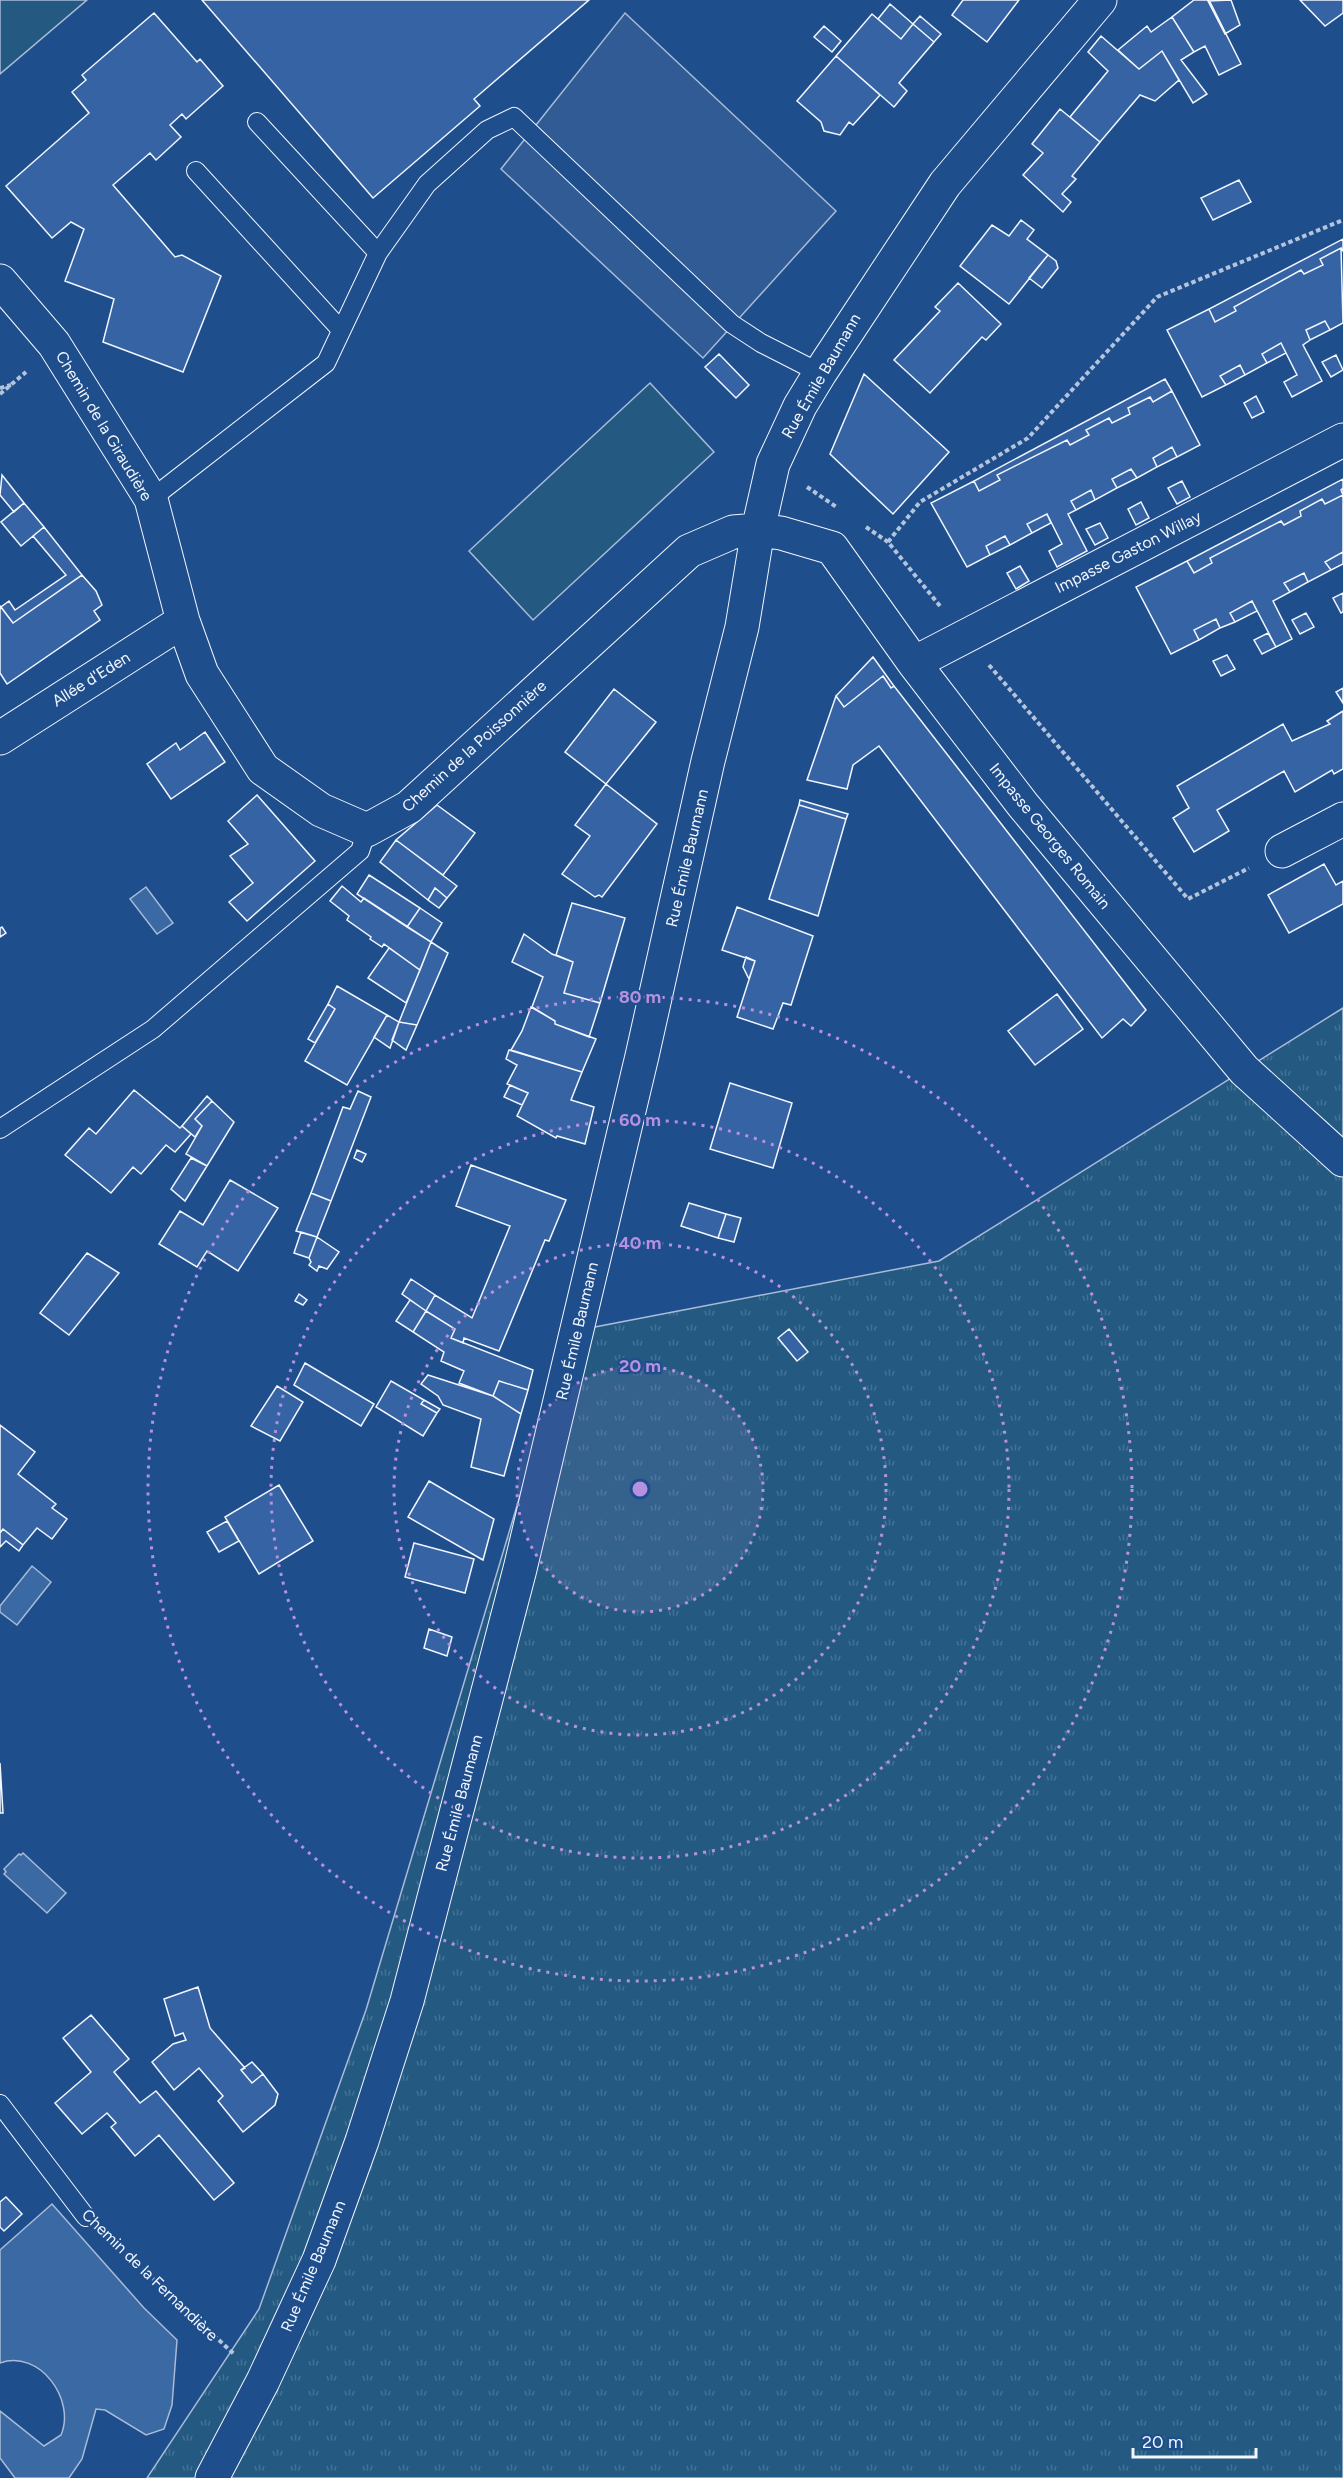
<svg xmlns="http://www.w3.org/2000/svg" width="1343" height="2478" viewBox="0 0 1343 2478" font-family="Figtree,sans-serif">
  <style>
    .grass { fill: url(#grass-tufts); stroke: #a8bbd7; stroke-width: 1.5 }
    .pitch { fill: #245a82; stroke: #a8bbd7; stroke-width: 1.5 }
    .parking { fill: #305b95; stroke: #a8bbd7; stroke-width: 1.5 }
    .water { fill: #3b69a3; stroke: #a8bbd7; stroke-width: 1.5 }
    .building { fill: #3563a3; stroke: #f2f6ff; stroke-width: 1.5 }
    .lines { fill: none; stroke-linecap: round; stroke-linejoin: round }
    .service-casing { stroke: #f2f6ff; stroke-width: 20 }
    .minor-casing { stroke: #f2f6ff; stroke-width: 35 }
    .path { stroke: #b3c4dc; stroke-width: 4; stroke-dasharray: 4.5 3; stroke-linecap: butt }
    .service { stroke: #1f4e8c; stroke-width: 18 }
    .minor { stroke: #1f4e8c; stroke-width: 33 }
    .ring { fill: none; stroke: #b691df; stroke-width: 3; stroke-dasharray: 3 6 }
    .labels { text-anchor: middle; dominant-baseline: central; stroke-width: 4.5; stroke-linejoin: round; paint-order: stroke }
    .street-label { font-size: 16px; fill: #f2f6ff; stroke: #1f4e8c }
    .centre { fill: #b691df; stroke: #1f4e8c; stroke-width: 3 }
    .ring-label { font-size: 18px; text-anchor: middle; font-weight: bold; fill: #b691df; stroke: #1f4e8c; stroke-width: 4.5; stroke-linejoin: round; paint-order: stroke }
  </style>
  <defs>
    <pattern id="grass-tufts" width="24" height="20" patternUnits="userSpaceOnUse" patternTransform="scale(1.5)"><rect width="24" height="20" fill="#245a82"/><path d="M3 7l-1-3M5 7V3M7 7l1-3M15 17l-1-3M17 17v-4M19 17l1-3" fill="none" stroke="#447295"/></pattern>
  </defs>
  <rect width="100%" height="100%" fill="#1f4e8c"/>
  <path class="grass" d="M1343,1008V2478H147L259,2309L366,2010L569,1332L939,1261Z"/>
  <path class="pitch" d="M0,0H87L0,74Z
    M650,383L714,452L533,620L469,551Z"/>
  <path class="parking" d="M625,13L836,211L703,358L501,169Z"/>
  <path class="water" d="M146,887L173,923L157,934L130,899Z
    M32,1566L51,1582L17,1625L0,1612V1606Z
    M23,1853L66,1893L47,1913L4,1874L6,1872L4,1869L19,1854L21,1855Z
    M52,2204L144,2308L177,2340L172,2405L164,2429L146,2435L105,2410L96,2409L82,2459L69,2478H15L0,2458V2411L44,2446L61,2435C76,2400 40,2349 0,2363V2250Z"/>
  <path class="building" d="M202,0H589L474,99L480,106L373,198Z
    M963,0H1019L987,42L952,15Z
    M1194,0H1209L1241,64L1219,75L1205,46L1194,52L1172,17Z
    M1231,0L1240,25L1225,34L1208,1Z
    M1300,0H1343V13L1325,26Z
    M890,4L913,24L901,39L878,19Z
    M154,13L197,62L200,59L223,86L186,119L182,114L170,125L181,137L156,160L150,153L113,185L175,257L182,255L221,276L183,372L103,342L114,299L65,281L84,229L71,222L52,238L6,186L89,113L72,92L86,80L82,75Z
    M872,14L901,39L913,24L934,42L899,83L907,91L894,107L836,56Z
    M920,16L941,34L934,42L913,24Z
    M1172,17L1194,52L1181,60L1207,94L1193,103L1162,51L1139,69L1118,50L1147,26L1151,32Z
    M824,26L841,41L832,52L814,37Z
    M1101,36L1139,69L1162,51L1179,80L1155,101L1140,95L1100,142L1070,117L1108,71L1088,52Z
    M836,56L880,95L853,125L849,122L840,135L824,131L821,122L797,101Z
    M1060,109L1100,142L1072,176L1076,179L1062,194L1071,202L1063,212L1023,175L1043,153L1032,144Z
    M1239,180L1251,202L1213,220L1201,198Z
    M1021,220L1034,230L1027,239L1048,255L1009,304L960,266L992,225L1009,236Z
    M1343,239V251L1341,248L1320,259L1323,265L1304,274L1301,270L1234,307L1236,311L1215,322L1209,309Z
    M1341,248L1343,323L1330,330L1325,321L1306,330L1310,340L1303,345L1322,381L1292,397L1284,382L1297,375L1281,343L1262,354L1267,363L1245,375L1240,365L1220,376L1226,385L1202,397L1167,330L1209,309L1215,322L1236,311L1234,307L1301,270L1304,274L1323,265L1320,259Z
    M1048,255L1056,261L1058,268L1042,288L1029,278Z
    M958,283L1001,324L986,340L982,337L930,393L894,360L940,311L935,307Z
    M1325,321L1330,330L1310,340L1306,330Z
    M1281,343L1286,353L1267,363L1262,354Z
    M719,354L749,385L736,398L705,367Z
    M1336,355L1343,370L1331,377L1322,362Z
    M1240,365L1245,375L1226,385L1220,376Z
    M864,374L949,452L893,514L830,454Z
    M1165,379L1172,391L1153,402L1150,397L1128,408L1130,414L1112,423L1109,418L1086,430L1089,435L1070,445L1067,440L997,475L1000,480L979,491L974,481Z
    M1172,391L1200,445L1177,457L1172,447L1153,458L1157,467L1137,478L1131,469L1112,479L1117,488L1095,500L1091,490L1071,501L1076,510L1068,514L1087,551L1057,567L1049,551L1062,544L1047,514L1027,524L1032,533L1010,545L1005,536L986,546L990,555L967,567L931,503L974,481L979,491L1000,480L997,475L1067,440L1070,445L1089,435L1086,430L1109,418L1112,423L1130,414L1128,408L1150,397L1153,402Z
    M1256,396L1264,412L1252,418L1244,403Z
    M1172,447L1177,457L1157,467L1153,458Z
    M1131,469L1137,478L1117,488L1112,479Z
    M2,475L24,503L14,512L0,495Z
    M1343,479V488L1341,490L1343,495L1325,504L1322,499L1300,511L1301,516L1284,525L1281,521L1210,558L1212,563L1194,573L1187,561Z
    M1182,481L1190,497L1177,504L1168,488Z
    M1343,488V552L1325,562L1331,570L1308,582L1304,573L1284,583L1290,592L1273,601L1292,639L1276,647L1252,601L1230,613L1235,622L1220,628L1216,619L1194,630L1199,640L1171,654L1136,587L1187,561L1194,573L1212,563L1210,558L1281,521L1284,525L1301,516L1300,511L1322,499L1325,504L1343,495L1341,490Z
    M1091,490L1095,500L1076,510L1071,501Z
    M1141,502L1149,518L1136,525L1128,509Z
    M24,503L44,527L21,546L1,522Z
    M1047,514L1051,523L1032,533L1027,524Z
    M1100,523L1108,538L1095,545L1086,529Z
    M44,527L82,575L13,623L1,607L9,601L15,610L66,575L33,536Z
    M1005,536L1010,545L990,555L986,546Z
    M1343,552V564L1331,570L1325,562Z
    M1020,566L1029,581L1016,589L1007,573Z
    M1304,573L1308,582L1290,592L1284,583Z
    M82,575L96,591L102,605L94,611L100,620L7,684L0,673V606L13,623Z
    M1343,593V612L1341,613L1333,598Z
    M1252,601L1257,611L1235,622L1230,613Z
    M1306,613L1314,627L1300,634L1292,620Z
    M1216,619L1220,628L1199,640L1194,630Z
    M1268,633L1276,647L1262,654L1254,640Z
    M1227,655L1235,669L1221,676L1213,661Z
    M873,657L894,686L891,688L883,676L844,707L836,696Z
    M883,676L891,688L894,686L1146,1010L1131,1026L1123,1019L1102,1038L879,746L853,765L847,789L807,780L836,696L844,707Z
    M1343,688V703L1336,692Z
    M614,689L656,722L606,784L565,752Z
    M1343,711V769L1334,774L1332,770L1295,792L1284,771L1217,810L1229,831L1194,852L1173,818L1189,808L1177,786L1283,724L1292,741L1330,724L1327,721Z
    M205,732L225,762L171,799L147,764L176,743L180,750Z
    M606,784L657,824L602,897L599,895L595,897L562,874L590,836L575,825Z
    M257,795L315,861L247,921L229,902L253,883L230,856L248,844L228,821Z
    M800,800L848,814L846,819L799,805Z
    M437,805L475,833L443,875L396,840Z
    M799,805L846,819L818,916L769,899Z
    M396,840L457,886L447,898L435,888L428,900L380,862Z
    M1324,864L1336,885L1343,881V904L1289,933L1268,895Z
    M369,875L420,908L407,927L357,894Z
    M342,886L361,902L364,898L431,942L420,970L384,944L382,947L370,939L371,937L347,920L349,916L330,901Z
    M435,888L447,898L439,908L428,900Z
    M572,903L625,918L600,1003L564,993L573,962L556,955Z
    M737,907L813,936L791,1005L783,1003L773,1029L737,1017L755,961L722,950Z
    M420,908L442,923L431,942L407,927Z
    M2,927L6,933L0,937V928Z
    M524,934L552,954L573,962L564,993L600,1003L589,1037L555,1024V1021L532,1007L543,977L512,962Z
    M431,942L448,953L417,1025L399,1022Z
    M389,948L420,970L406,1003L368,978Z
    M746,957L755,961L749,979L743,967Z
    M337,986L387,1015L347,1085L305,1061L335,1009L328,1004Z
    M1057,994L1083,1029L1035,1065L1008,1031Z
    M328,1004L335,1009L315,1043L308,1039Z
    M531,1007L555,1021V1024L596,1039L582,1072L511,1050L522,1031Z
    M387,1015L399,1022L390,1048L374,1037Z
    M399,1022L417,1025L406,1050L392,1040Z
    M509,1050L582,1072L571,1100L594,1107L585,1144L557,1136L556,1138L517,1116L528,1093L507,1084L517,1065L506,1059Z
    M730,1083L792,1103L773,1168L710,1149Z
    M510,1085L528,1093L522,1105L504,1097Z
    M134,1090L180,1128L182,1126L191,1134L175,1152L166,1145L141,1174L133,1167L111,1193L65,1155L89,1128L96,1134Z
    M358,1091L371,1097L331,1201L311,1193L343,1107L350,1109Z
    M207,1096L212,1101L195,1119L202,1126L195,1137L182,1126Z
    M212,1101L234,1122L207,1166L186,1154L202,1126L195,1119Z
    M357,1150L366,1154L362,1162L354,1158Z
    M191,1158L207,1166L185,1201L171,1189Z
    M471,1165L566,1200L549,1241L545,1240L499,1351L464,1338L463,1343L451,1338L455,1329L426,1311L435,1295L472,1318L510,1226L456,1206Z
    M230,1180L278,1208L238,1271L207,1251L197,1267L159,1244L180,1211L203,1225Z
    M311,1193L331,1201L317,1237L296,1231Z
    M689,1203L726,1214L718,1238L681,1226Z
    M726,1214L741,1218L734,1242L718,1238Z
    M301,1232L317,1237L309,1258L294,1253Z
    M317,1237L339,1252L327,1269L319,1266L317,1271L309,1265L311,1262L309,1258Z
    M87,1253L119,1273L69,1335L40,1313Z
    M411,1279L435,1295L426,1311L402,1294Z
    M299,1294L307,1300L303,1305L295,1301Z
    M410,1300L426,1311L413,1332L396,1321Z
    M426,1311L455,1329L451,1338L533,1370L528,1390L499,1381L493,1396L459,1383L464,1371L441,1361L444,1352L413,1332Z
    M789,1329L808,1352L797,1361L778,1338Z
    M305,1363L374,1404L361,1426L294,1385Z
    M428,1375L493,1396L521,1414L504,1476L471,1467L481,1419L443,1405L438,1396L421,1384Z
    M391,1381L424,1400L421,1404L437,1413L423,1436L376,1407Z
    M499,1381L528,1390L521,1414L493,1396Z
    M277,1386L303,1402L280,1441L251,1426Z
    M424,1400L440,1409L437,1413L421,1404Z
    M0,1425L35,1452L18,1474L56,1504L52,1508L67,1519L52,1539L37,1528L23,1545L3,1529L0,1533Z
    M429,1481L494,1519L483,1560L408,1517Z
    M279,1485L313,1541L259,1574L225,1517Z
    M227,1521L239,1541L219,1552L207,1532Z
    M3,1529L23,1545L19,1551L6,1541L0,1547V1533Z
    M414,1543L474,1559L465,1593L405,1577Z
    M429,1629L452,1637L447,1656L424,1648Z
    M0,1763L3,1813H0Z
    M198,1987L210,2028L245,2068L241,2070L252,2083L263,2074L278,2094L275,2105L243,2132L218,2101L223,2096L199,2068L174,2090L152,2062L173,2044L186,2040L183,2033L175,2036L164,1999Z
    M91,2015L129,2059L114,2072L140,2103L156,2091L234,2183L214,2200L159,2135L135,2156L111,2127L116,2123L107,2113L82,2134L55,2103L91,2072L63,2038Z
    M252,2062L263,2074L252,2083L241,2070Z
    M6,2197L22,2214L4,2231L0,2227V2202Z"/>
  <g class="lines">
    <g class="service-casing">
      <path id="service" d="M257,122L378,253
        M196,171L341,330
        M151,499L326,363L378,253L427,184L487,130L514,117L732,324L761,343L820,373
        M0,1129L153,1029L360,851L367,830
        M0,2104L86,2217"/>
    </g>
    <g class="minor-casing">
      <path id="minor" d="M0,281L54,344L151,499L183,621L202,674L263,769L321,810L367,830L409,807L689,551L733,532L758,530L781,533L832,548L914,663L1023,805L1244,1070L1343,1160
        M914,663L1343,440
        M0,738L183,621
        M1282,851L1343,819
        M212,2478L263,2381L319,2260L362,2141L407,2001L520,1569L642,1056L708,761L742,627L758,530L773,464L800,406L820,373L945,184L1100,0"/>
    </g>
    <path class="path" d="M0,388L11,385
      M0,394L26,372
      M807,487L838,508
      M866,527L888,542
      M940,606L888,542L920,502L1028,438L1157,297L1343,220
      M989,665L1188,899L1249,868
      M109,2238L235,2355"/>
    <use href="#service" class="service"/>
    <use href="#minor" class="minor"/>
  </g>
  <circle cx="640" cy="1489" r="123" fill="#b691df" fill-opacity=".12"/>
  <g class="ring">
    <circle cx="640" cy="1489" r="123"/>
    <circle cx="640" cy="1489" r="246"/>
    <circle cx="640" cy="1489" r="369"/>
    <circle cx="640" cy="1489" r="492"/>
  </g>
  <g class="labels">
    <g class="street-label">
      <text transform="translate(821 376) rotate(-60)">Rue Émile Baumann</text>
      <text transform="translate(104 426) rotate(59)">Chemin de la Giraudière</text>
      <text transform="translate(1128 552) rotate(-27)">Impasse Gaston Willay</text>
      <text transform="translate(91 679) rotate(-32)">Allée d'Eden</text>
      <text transform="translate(474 746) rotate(-42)">Chemin de la Poissonnière</text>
      <text transform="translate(1050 836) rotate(51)">Impasse Georges Romain</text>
      <text transform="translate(687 858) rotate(-77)">Rue Émile Baumann</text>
      <text transform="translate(577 1331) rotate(-77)">Rue Émile Baumann</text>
      <text transform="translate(459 1803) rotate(-75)">Rue Émile Baumann</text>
      <text transform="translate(313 2266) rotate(-67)">Rue Émile Baumann</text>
      <text transform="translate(150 2275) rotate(44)">Chemin de la Fernandière</text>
    </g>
  </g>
  <circle cx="640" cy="1489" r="9" class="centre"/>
  <g class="ring-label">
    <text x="640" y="1003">80 m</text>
    <text x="640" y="1126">60 m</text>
    <text x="640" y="1249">40 m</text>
    <text x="640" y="1372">20 m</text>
  </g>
  <path d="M1133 2448v9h123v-9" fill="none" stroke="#f2f6ff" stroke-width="3"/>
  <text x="1142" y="2448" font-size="18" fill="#f2f6ff" stroke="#1f4e8c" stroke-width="4.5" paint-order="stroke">20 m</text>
</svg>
